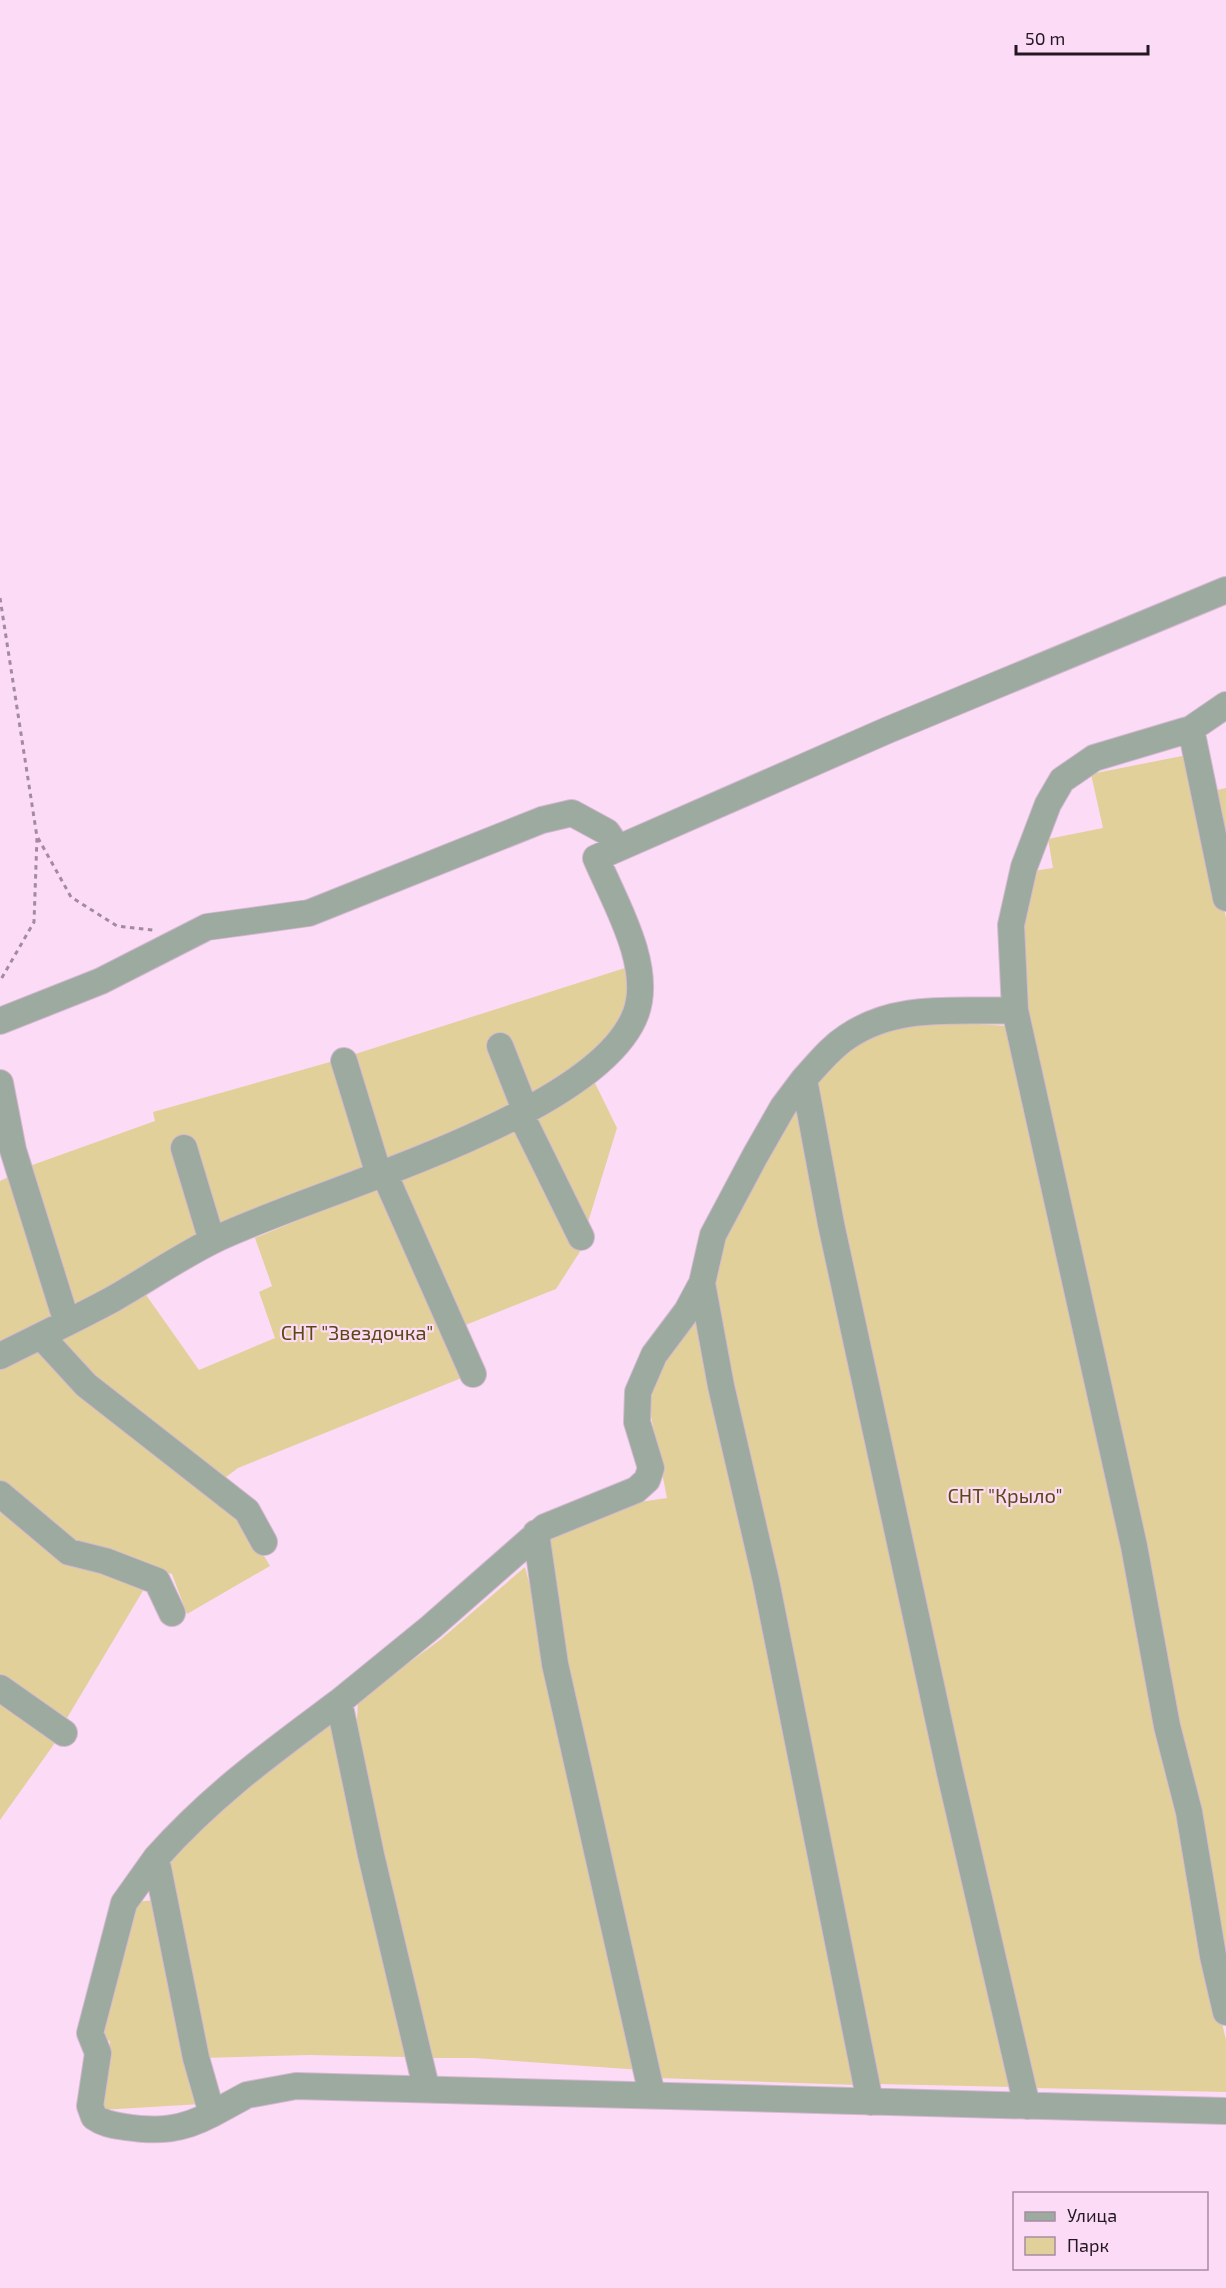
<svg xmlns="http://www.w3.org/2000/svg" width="1226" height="2288" viewBox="0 0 1226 2288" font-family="'Exo 2',sans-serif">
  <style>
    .green { fill: #e2d09a }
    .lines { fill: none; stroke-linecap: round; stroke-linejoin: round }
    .minor-casing { stroke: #d5b8d1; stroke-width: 28 }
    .path { stroke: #a38b9f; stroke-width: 3; stroke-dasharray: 4.5 4.5; stroke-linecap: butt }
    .minor { stroke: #9caa9f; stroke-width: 26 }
    .labels { text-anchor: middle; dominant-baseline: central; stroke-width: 4.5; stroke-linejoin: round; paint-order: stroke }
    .park-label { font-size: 20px; fill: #594811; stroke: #fcdbf7 }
  </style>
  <rect width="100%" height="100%" fill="#fcdbf7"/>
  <path class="green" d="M1192,754L1226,918V1963L1024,1015L1018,938L1033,871L1053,868L1048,839L1103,828L1091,774Z
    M1226,788V834L1217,790Z
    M625,968L636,991C587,1091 477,1122 382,1161L349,1056Z
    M932,1021L1007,1026L1081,1348L1198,1919L1226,2040V2092L1032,2088L815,1100L817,1075L848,1045L900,1026Z
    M337,1060L369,1166L203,1235L70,1309L24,1168L155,1121L153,1112Z
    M593,1079L617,1128L585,1232L531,1120Z
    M799,1103L1014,2087L877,2084L709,1285L715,1249Z
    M520,1124L581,1250L556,1289L458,1328L394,1178Z
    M14,1174L53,1317L0,1344V1181Z
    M384,1185L464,1377L238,1468L218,1483L103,1387L57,1338L144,1292L199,1370L275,1338L259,1292L272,1286L255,1238Z
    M701,1324L856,2085L658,2078L567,1682L546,1537L632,1503L667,1498L650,1411L648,1388L685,1325Z
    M40,1346L241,1517L270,1566L187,1614L172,1574L69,1544L0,1485V1368Z
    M0,1503L147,1584L67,1718L0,1677Z
    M525,1567L545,1643L641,2070L474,2058H424L356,1740L358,1700L440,1640Z
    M0,1696L57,1740L0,1820Z
    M334,1719L392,1976L406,2057L310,2055L203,2058L166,1889L175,1886L170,1858L236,1791Z
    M154,1900L201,2104L101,2110L110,2041L101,2038L126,1917H135L136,1902Z"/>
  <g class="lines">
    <g class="minor-casing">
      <path id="minor" d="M1226,705L1191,729L1094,758L1062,780L1048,804L1024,867L1011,925L1015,1010L1134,1546L1167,1726L1189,1812L1213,1956L1226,2012
        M1191,729L1226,898
        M1015,1010C958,1013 898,1002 847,1037C830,1048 818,1064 804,1079L831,1224L950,1773L1027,2106
        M0,1021L101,981L207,927L309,913L542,820L572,813L607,832L618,848
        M500,1046L526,1112
        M344,1061L379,1175
        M804,1079L783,1107L755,1156L713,1235L702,1283L721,1386L766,1581L870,2102
        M0,1083L13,1150L67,1323
        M521,1115L581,1237
        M184,1148L212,1241
        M384,1173L473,1374
        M41,1336L86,1385L247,1511L264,1542
        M0,1356C38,1337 76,1319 113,1299C146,1280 178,1258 212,1241C310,1192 598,1118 636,1013C653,965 614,901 596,858L888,730L1226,590
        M0,1494L69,1552L105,1561L157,1581L172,1613
        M536,1533L555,1664L652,2095
        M0,1688L64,1733
        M339,1702C272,1752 213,1794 156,1858L196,2058L212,2114L247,2095L296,2086L1226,2111
        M156,1858L124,1903L90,2033L98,2053L90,2106L94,2117C104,2124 113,2125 125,2127C159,2132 182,2130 212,2114
        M426,2087L371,1855L339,1702L431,1627L545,1527L636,1490L647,1480L651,1468L637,1422L638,1392L654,1355L687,1311L702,1283"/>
    </g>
    <path class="path" d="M0,598L37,837L34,922L0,981
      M38,838L71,897L117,926L153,930"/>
    <use href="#minor" class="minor"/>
  </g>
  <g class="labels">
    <g class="park-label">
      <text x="357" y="1332">СНТ "Звездочка"</text>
      <text x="1005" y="1495">СНТ "Крыло"</text>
    </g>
  </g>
  <rect x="1013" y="2192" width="195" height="78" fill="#fcdbf7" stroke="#a58da2" stroke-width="1.5"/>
  <rect x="1025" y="2212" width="30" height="9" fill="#9caa9f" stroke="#a58da2" stroke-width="1.5"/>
  <text x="1067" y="2222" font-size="18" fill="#231822">Улица</text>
  <rect x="1025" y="2237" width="30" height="18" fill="#e2d09a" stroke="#a58da2" stroke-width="1.5"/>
  <text x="1067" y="2252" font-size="18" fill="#231822">Парк</text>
  <path d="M1016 45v9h132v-9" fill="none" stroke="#231822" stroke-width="3"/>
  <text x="1025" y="45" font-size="18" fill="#231822" stroke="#fcdbf7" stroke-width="4.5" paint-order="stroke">50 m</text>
</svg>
